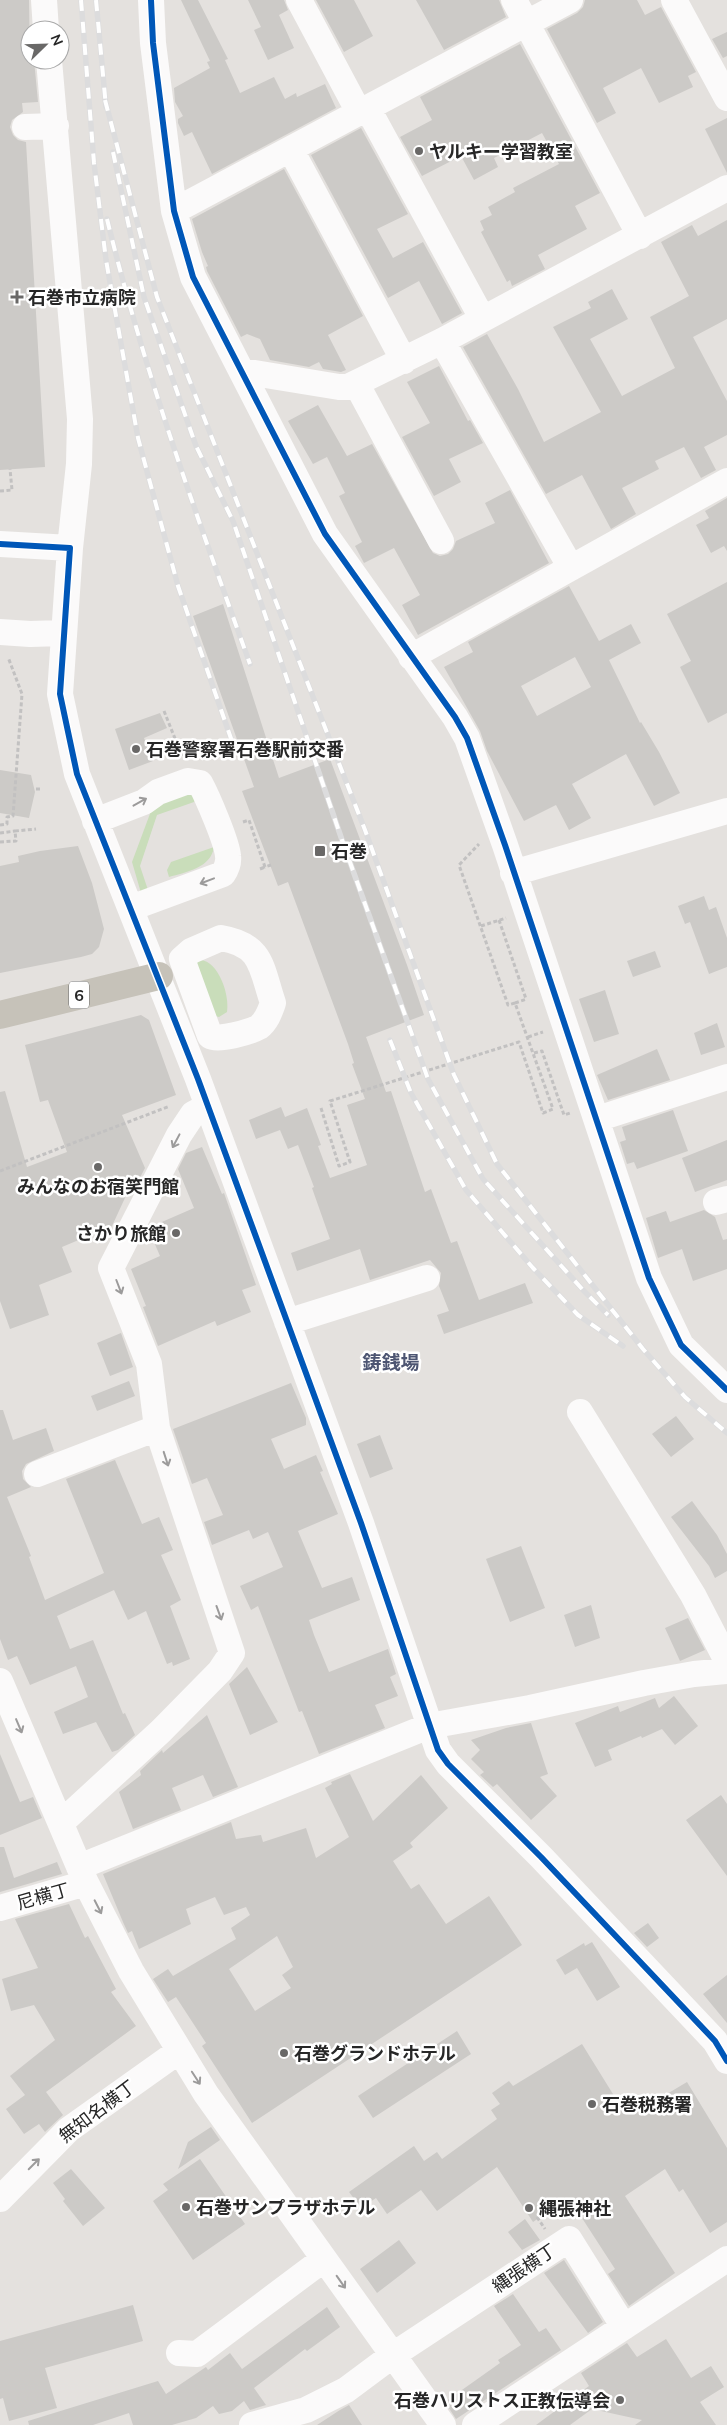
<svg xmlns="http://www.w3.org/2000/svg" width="727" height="2425" viewBox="0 0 727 2425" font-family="Mulish,'Noto Sans JP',sans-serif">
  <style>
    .green { fill: #c9ddba }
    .building { fill: #cccac7; fill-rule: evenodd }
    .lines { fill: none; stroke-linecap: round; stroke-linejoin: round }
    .path { stroke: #c2c1c1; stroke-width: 3; stroke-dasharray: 4 2.5; stroke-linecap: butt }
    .minor { stroke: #fbfafa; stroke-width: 26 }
    .major { stroke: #c6c2b9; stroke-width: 28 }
    .rail-casing { stroke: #dcdcdd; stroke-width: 5.5 }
    .rail { stroke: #fff; stroke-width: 4; stroke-dasharray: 11; stroke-linecap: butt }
    .cycleway-casing { stroke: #fff; stroke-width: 9 }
    .cycleway { stroke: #0057b8; stroke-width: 6 }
    .oneway { stroke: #9c9b9b }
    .poi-dot { fill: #696867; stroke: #fff; stroke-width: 2 }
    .labels { text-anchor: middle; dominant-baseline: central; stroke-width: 5; stroke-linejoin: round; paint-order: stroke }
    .shield { fill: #fff; stroke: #686868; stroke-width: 1 }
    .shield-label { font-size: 16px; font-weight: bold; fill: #272727 }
    .poi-label { font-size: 18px; font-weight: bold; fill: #272727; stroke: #fff; text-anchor: start }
    .street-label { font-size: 18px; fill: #272727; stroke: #fff }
    .neighbourhood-label { font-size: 19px; font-weight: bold; fill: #4d5572; stroke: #fff }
  </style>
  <rect width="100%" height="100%" fill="#e4e1de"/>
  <path class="green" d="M189,794L197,798L194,802L157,815L140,866L148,890L141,893L132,862L154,803Z
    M214,847C211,868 186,872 169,877L167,870L171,862Z
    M200,960C219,961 230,996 227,1012L219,1017L215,1016L195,964Z"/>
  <path class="building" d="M0,0H29L30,60H34L38,102L22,103L23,112L12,120L10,127L13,135L18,140L26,142L45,467L0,470Z
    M181,0H198L228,59L225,60L240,93L274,77L285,99L296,93L297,97L325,84L336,108L212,174L192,132L184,136L178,123V119L183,116L175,102L174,88L210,68L207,62L210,61Z
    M248,0H284L288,10L279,15L294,48L268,60L254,30L261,27Z
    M316,0H354L373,36L344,52Z
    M416,0H499L506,17L444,50Z
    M585,0H637L645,15L661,7L696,72L688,76L693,87L659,103L641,68L603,88L616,113L597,123L547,29L577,13L583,7Z
    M727,32V56L723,58L712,39Z
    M520,44L600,193L575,206L587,229L538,255L545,269L512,286L510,280L507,282L481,232L484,230L480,221L492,215L488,207L515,192L513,188L559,164L542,133L494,158L498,167L474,180L461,156L422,176L400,137L432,120L420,97Z
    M727,118V173L705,129Z
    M361,128L408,214L377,229L393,258L423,242L462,313L442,324L419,281L388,298L311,155Z
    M284,169L363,316L328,335L346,370L341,372L323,369L319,362L309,367L270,360L260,339L247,334L241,337L207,271L206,267L208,266L202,252L192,219Z
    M727,220V319L693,337L727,401V435L704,447L716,470L701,478L684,447L655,461L659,469L622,488L636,514L611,529L582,475L546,494L463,347L487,334L518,389L544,442L601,412L553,327L591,308L588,302L612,289L628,319L590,339L622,396L675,368L650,317L689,296L661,242L692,225L698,236Z
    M439,366L468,421L470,420L483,443L449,459L461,482L434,496L402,437L430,423L407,382Z
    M318,405L347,456L372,444L433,553L440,556L448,554L453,549L456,541L495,523L485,503L510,490L549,563L418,635L402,605L420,595L394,548L364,563L355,546L362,542L339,496L345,493L327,457L313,464L288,421Z
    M727,498V551L724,546L711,553L696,525L709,518L705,511Z
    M727,582V713L708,723L680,667L691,661L667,614Z
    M569,586L599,641L631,624L641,643L609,660L640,723L641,722L659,752L680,793L654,806L626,754L572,784L591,818L569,830L556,805L524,821L487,751L480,731L444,667L473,652L468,642ZM575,657L591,687L537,716L521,686Z
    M223,604L279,778L330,759L407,965L424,1015L366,1037L386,1092L391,1091L425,1192L431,1189L451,1243L457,1241L479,1300L525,1283L533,1303L444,1334L437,1315L449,1311L439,1286L441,1273L430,1260L370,1280L360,1249L297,1271L291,1253L330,1239L312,1188L314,1187L298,1145L288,1149L280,1130L256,1139L249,1120L281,1107L285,1117L307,1108L321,1145L318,1146L330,1178L367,1165L347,1105L365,1099L352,1064L354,1063L348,1044L288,882L278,886L242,791L254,787L193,616Z
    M160,713L167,728L144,738L153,761L129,770L115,729Z
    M0,770L31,775L35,792L29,818L0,813Z
    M78,846L92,883L104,929L99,947L92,954L81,957L0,973V866L19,862L18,856L40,851Z
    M704,896L709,910L716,907L727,938V967L709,974L690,922L685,924L678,906Z
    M655,951L661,967L633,977L627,961Z
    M605,990L619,1034L594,1042L579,999Z
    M141,1015L149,1020L176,1095L122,1115L145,1168L132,1193L130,1187L112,1226L62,1247L72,1272L39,1285L49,1315L10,1329L0,1301V1092L5,1091L27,1167L67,1152L48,1100L40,1102L25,1045Z
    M717,1023L725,1047L701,1055L694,1033Z
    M657,1049L670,1080L608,1100L597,1075Z
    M673,1110L688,1151L637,1169L634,1162L627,1164L620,1142L626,1140L622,1127Z
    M727,1140V1180L695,1192L682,1158Z
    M202,1147L222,1194L224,1193L256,1285L242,1290L251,1312L217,1326L215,1321L158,1346L143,1307L146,1306L131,1269L160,1256L148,1228L194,1208L178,1169L186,1153Z
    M704,1210L715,1217L723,1240L727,1239V1269L693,1281L682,1249L658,1258L646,1218L666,1211L670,1222Z
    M121,1333L133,1367L110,1376L97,1343Z
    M129,1381L135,1396L97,1411L91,1396Z
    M291,1383L306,1418V1425L271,1439L284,1469L316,1455L323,1471L320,1472L338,1514L298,1531L322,1588L352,1577L360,1600L309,1620L314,1635L329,1672L388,1649L396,1674L390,1677L398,1696L375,1705L385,1728L319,1754L302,1711L299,1712L258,1606L251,1610L240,1586L283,1567L268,1532L253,1539L249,1530L212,1545L204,1522L223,1515L207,1478L192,1484L173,1429Z
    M0,1410H3L13,1440L46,1428L54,1451L26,1464L22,1471L23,1479L31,1487L7,1497L31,1556L29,1557L45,1600L104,1573L66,1479L115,1460L142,1524L159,1517L173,1550L161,1555L181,1600L170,1606L190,1659L173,1666L172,1662L167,1664L146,1611L128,1620L114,1590L57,1616L70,1649L93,1640L123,1714L125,1713L135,1735L118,1750L112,1752L96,1722L63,1734L54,1712L88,1697L76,1666L30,1685L17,1656L8,1660L0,1639Z
    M676,1416L694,1439L671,1457L652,1434Z
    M380,1435L393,1469L370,1478L357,1444Z
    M692,1501L717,1535L727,1554V1571L715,1578L709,1566L671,1517Z
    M521,1546L545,1608L510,1622L486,1559Z
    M591,1605L600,1638L575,1647L564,1615Z
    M688,1618L705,1650L680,1661L665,1628Z
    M247,1667L278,1722L250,1735L229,1684Z
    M674,1696L698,1726L675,1745L662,1729L642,1738L641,1736L608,1750L612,1760L595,1767L575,1723L618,1706L620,1712L655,1698L659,1708Z
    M207,1715L238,1787L213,1797L203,1775L172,1788L181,1810L133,1829L119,1792L141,1775L140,1771L162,1750L163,1753Z
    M531,1723L548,1774L540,1777L557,1796L531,1820L497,1784L493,1787L480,1775L484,1772L471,1759L480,1750L471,1740L506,1728Z
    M0,1754L20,1802L33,1797L42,1818L0,1835Z
    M350,1774L373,1821L421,1775L448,1808L410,1843L413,1847L393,1861L411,1889L419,1884L446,1924L489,1896L522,1945L252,2123L202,2046L206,2043L176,1997L168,2002L153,1979L168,1969L173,1976L236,1939L231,1928L250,1915L246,1907L224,1915L215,1897L186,1909L191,1924L139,1949L132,1931L128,1933L123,1922L103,1874L231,1822L236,1839L261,1835L263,1842L306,1828L316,1858L349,1837L325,1788L332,1784L331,1782ZM277,1936L293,1967L282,1975L291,1988L255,2011L229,1969Z
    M721,1795L727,1804V1876L686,1820Z
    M0,1847H4L14,1878L57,1862L62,1874L0,1892Z
    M69,1904L85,1938L88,1936L116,1989L111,1992L136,2026L46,2092L63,2115L45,2132L39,2124L24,2134L6,2109L25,2095L10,2076L55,2040L34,2005L11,2011L2,1979L38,1968L15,1919Z
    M648,1923L659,1938L647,1947L634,1933Z
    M592,1942L620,1987L597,2001L577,1968L565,1975L556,1960L584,1943L585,1946Z
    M727,1975V2023L703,1994Z
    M457,2031L471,2054L373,2118L358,2096Z
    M582,2044L621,2107L633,2099L640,2110L687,2082L727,2148V2222L710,2233L683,2189L679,2192L665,2169L625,2196L675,2273L629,2306L608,2274L615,2269L569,2198L533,2222L497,2167L437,2211L421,2190L387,2214L376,2198L361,2208L349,2192L414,2146L424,2161L437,2152L442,2159L497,2119L491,2110L500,2104L492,2093L509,2081L513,2086Z
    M211,2127L220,2140L178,2169L188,2142Z
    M200,2159L245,2224L193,2260L153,2201L168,2190L163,2184Z
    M71,2169L105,2208L83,2226L63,2201L65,2199L53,2183Z
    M525,2219L540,2240L522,2250L508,2232Z
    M399,2240L416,2263L377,2293L360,2269Z
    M564,2260L603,2322L588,2333L544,2273Z
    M513,2294L539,2332L546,2328L561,2350L456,2419L445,2402L500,2363L498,2360L521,2345L494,2306Z
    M133,2305L143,2341L45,2368L57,2408L9,2421L3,2398L0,2399V2341Z
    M327,2307L340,2327L307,2351L305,2349L254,2388L266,2405L250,2410L244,2401L232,2411L219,2414L213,2406L196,2418L172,2425H133L129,2413L93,2425H29L28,2421L158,2381L166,2394L206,2367L208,2370L230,2353L242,2369Z
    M666,2339L691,2378L711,2366L724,2387L700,2402L716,2425H635L642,2420L592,2409L570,2425H536L589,2386L581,2373L627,2343L637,2357Z
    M349,2405L362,2425H317L340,2410Z"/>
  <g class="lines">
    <path class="path" d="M0,491L12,490L10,469
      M164,711L182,756
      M36,789H40
      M243,822L249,820L265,867L271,865
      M0,825L7,824V817L13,816L22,694L8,657
      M0,833L15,831
      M0,842L16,841L15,831L36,829
      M260,869L265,867
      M499,920L526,999
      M481,926L506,918
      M515,1003L527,999
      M528,1037L543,1032
      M534,1053L542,1051L564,1115L570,1113
      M321,1108L339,1166L350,1162L330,1101L519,1042L543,1113L553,1109L515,1003L508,1005L459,865L479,844
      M0,1171L170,1106
      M537,2217L545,2229"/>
    <path class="minor" d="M44,0L46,30
      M151,0L153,43L174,211L193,277L325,534L455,717L467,738L505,845L649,1278L681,1345L727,1390
      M299,0L355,105L373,118L482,318
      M514,0L640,236
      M674,0L727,98
      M49,60L80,419L79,464L70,548
      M25,127L56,126
      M291,150L404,361
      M174,211L570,0
      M442,341L571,568
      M242,371L339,387H348L442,341L727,188
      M356,383L441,541
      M0,544L70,548L60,694L77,774L198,1079L361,1523L438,1750L448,1764L541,1857L715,2041L727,2061
      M0,632L30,634L63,633
      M411,657L727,481
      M95,821L144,802L158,792L188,781L200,783C207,796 227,842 228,856C229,863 227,868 223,874L131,908
      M513,873L727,811
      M221,938C263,945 261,968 273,1003C270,1011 267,1021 259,1027C250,1032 218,1041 210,1036L182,959L191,951Z
      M597,1119L727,1077
      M716,1202L727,1199
      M287,1322L427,1278
      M580,1412L693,1595L727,1661
      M37,1474L157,1428
      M0,1681L86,1883L131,1971L206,2094L443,2425
      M61,1823L161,1731L220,1671L232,1653L157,1428L149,1364L111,1268L179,1135L193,1114L208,1106
      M79,1867L429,1726L530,1708L644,1683L694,1674L727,1671
      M0,1908L86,1883
      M0,2199L68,2130L179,2051
      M179,2353L197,2354L324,2259
      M252,2425L306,2410L346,2390L393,2355L569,2239L624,2327
      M475,2425L727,2259"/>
    <path class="major" d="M0,1015L159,976"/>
    <g class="rail-casing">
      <path id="rail" d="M81,0L94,163L106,260L138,438L178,586L235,750
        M96,0L106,107
        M105,100L157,297L365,830L454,1075L497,1164L643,1349L685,1397L727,1433
        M113,152L144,297L196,446L233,521L342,840L428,1079L483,1179L583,1290L608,1315
        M107,219C144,371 197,517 250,664
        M390,1040L411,1093L466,1190L533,1268L578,1315L623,1346"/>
    </g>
    <use href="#rail" class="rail"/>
    <g class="cycleway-casing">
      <path id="cycleway" d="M151,0L153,43L174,211L193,277L325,534L455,717L467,738L505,845L649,1278L681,1345L727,1390
        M0,544L70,548L60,694L77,774L198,1079L361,1523L438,1750L448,1764L541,1857L715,2041L727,2061"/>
    </g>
    <use href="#cycleway" class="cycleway"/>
  </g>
  <defs><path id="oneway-shaft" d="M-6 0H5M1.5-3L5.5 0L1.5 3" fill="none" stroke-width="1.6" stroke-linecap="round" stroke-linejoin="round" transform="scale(1.25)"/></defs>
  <g class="oneway">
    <use href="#oneway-shaft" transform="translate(140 802) rotate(-29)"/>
    <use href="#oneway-shaft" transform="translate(207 881) rotate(159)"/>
    <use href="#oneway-shaft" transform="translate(176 1141) rotate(118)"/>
    <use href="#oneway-shaft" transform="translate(119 1287) rotate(69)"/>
    <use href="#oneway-shaft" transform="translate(166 1459) rotate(72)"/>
    <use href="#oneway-shaft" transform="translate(219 1613) rotate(70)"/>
    <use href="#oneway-shaft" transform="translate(19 1726) rotate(67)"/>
    <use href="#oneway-shaft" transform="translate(98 1907) rotate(63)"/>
    <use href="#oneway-shaft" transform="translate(196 2078) rotate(57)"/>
    <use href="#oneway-shaft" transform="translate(34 2164) rotate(-45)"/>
    <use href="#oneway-shaft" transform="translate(341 2282) rotate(55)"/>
  </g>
  <g class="poi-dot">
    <circle cx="419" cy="151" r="5"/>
    <path d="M14.5 289.5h5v5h5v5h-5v5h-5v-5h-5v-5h5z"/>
    <circle cx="136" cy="749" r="5"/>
    <rect x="314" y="845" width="12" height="12" rx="2.5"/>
    <circle cx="98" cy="1167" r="5"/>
    <circle cx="176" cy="1233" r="5"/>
    <circle cx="284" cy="2053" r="5"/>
    <circle cx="592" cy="2104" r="5"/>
    <circle cx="186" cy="2207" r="5"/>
    <circle cx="529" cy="2208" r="5"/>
    <circle cx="620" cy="2400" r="5"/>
  </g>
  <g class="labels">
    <rect class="shield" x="69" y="981.5" width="20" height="27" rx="4"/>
    <g class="shield-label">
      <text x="79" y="995">6</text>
    </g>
    <g class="poi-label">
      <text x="429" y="151">ヤルキー学習教室</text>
      <text x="28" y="297">石巻市立病院</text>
      <text x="146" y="749">石巻警察署石巻駅前交番</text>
      <text x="331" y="851">石巻</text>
      <text x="98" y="1186" text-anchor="middle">みんなのお宿笑門館</text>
      <text x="166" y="1233" text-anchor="end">さかり旅館</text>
      <text x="294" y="2053">石巻グランドホテル</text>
      <text x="602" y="2104">石巻税務署</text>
      <text x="196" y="2207">石巻サンプラザホテル</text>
      <text x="539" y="2208">縄張神社</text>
      <text x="610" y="2400" text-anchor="end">石巻ハリストス正教伝導会</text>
    </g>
    <g class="street-label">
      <text transform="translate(43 1896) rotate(-16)">尼横丁</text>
      <text transform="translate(97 2111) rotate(-37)">無知名横丁</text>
      <text transform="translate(524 2268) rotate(-34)">縄張横丁</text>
    </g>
    <g class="neighbourhood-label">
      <text x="391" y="1362">鋳銭場</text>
    </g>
  </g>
  <g transform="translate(45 45) rotate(67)"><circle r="24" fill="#ffffff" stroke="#a9a9a9"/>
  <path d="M0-4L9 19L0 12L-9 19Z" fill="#696867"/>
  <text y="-8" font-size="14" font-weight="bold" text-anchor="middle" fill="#272727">N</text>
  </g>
</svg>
